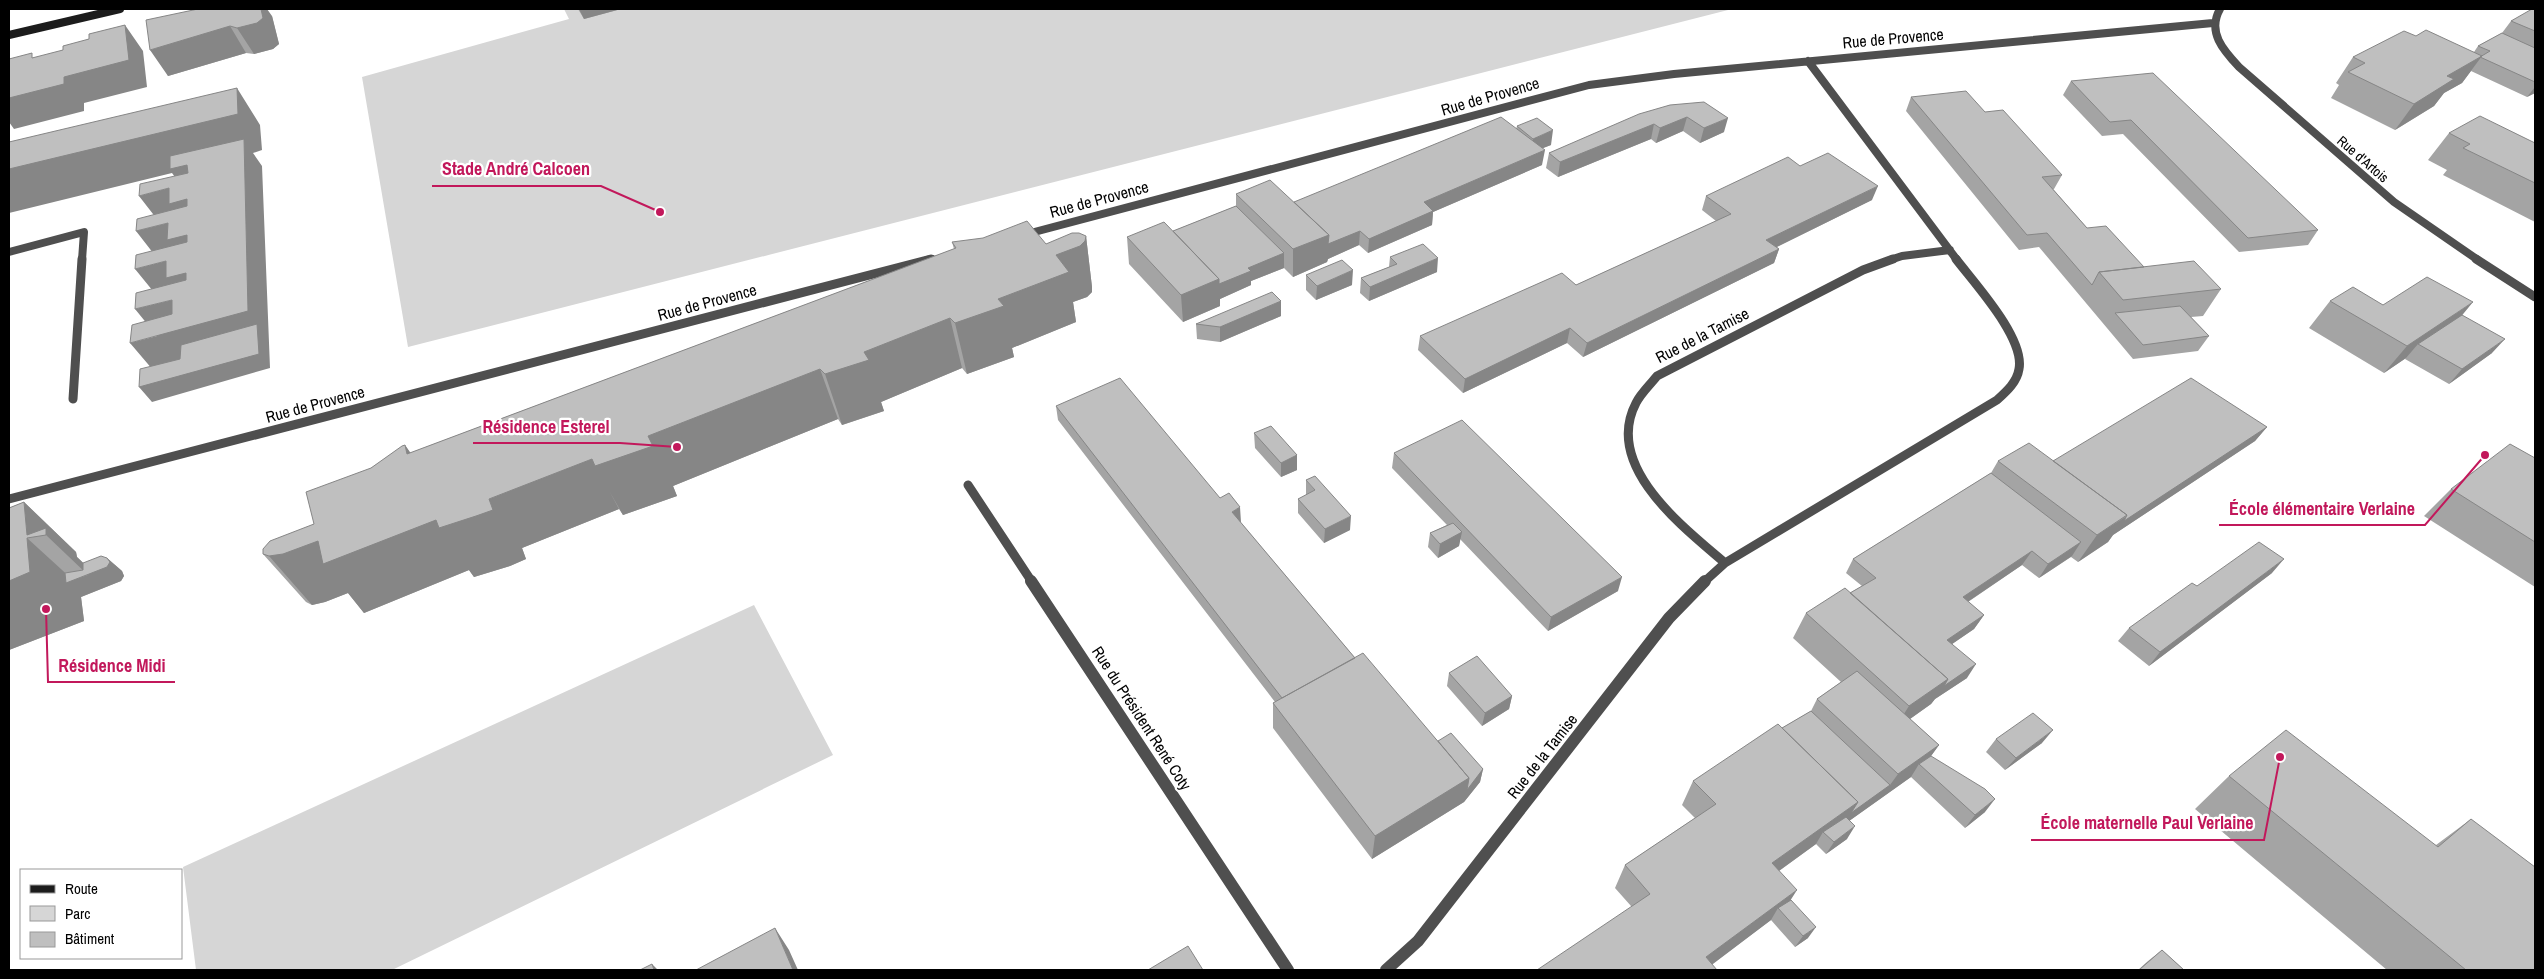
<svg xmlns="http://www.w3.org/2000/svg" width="2544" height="979" viewBox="0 0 2544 979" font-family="'Archivo Narrow',sans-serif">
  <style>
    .green { fill: #d6d6d6 }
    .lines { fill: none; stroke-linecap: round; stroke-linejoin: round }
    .lane-far1 { stroke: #4f4f4f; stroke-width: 8 }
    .lane { stroke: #4f4f4f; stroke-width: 9 }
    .street-far2 { stroke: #4f4f4f; stroke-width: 8 }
    .street-far1 { stroke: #4f4f4f; stroke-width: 9 }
    .street { stroke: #4f4f4f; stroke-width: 12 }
    .secondary { stroke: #1c1c1c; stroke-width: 8 }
    .wall { fill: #a4a4a4 }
    .shaded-wall { fill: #868686 }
    .building { fill: #bfbfbf; stroke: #868686 }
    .labels { text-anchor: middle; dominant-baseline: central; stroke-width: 4.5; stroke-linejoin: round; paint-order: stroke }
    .far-street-label { font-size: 14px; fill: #000; stroke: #fff }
    .street-label { font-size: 16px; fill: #000; stroke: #fff }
    .leader { fill: none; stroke: #c2185b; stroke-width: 2 }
    .callout-dot { fill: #c2185b; stroke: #fff; stroke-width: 2 }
    .callout-label { font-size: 18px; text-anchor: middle; font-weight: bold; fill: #c2185b; stroke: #fff; stroke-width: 4.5; stroke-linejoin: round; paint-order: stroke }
  </style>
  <rect width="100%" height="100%" fill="#fff"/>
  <path class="green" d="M564,9H1732L408,347L362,77L569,19Z
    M754,605L833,755L392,970H196L183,867Z"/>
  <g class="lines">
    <path class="lane-far1" d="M9,252L84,232L82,260"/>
    <path class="lane" d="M73,399L82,259"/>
    <path class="street-far2" d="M2220,9C2207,32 2223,50 2239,67L2394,202L2478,260
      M1808,61L1957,260
      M1023,235L1589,85L1674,74L2213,23
      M927,260L932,259
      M1890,260L1902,256L1950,250"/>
    <path class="street-far1" d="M2476,259L2535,297
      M968,485L1032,582
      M9,499L931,259
      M1725,563C1683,527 1603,466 1636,403C1641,393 1650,385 1657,376L1863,270L1893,259
      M1704,582L1725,563L1997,400C2007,391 2017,382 2019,369C2025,338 1975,284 1956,259"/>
    <path class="street" d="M1031,581L1288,970
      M1386,970L1418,941L1669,618L1705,581"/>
    <path class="secondary" d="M9,35L120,9"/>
  </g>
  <path class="wall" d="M578,9H621L584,19Z
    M2535,9V93L2527,97L2471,71L2462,83L2444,93L2434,106L2395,130L2331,98L2339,85L2336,83L2353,57L2416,36L2474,52L2478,46L2502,33L2511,21Z
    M272,16L279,44L273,49L254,54L246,53L168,76L146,20Z
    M2071,81L2318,230L2308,245L2239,252L2123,134L2102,136L2063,95Z
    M1911,97L1985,112L2062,175L2054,189H2053L2087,228L2144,267L2221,289L2203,316L2191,317L2209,336L2198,351L2133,359L2039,247L2019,250L1906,111Z
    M1670,105L1724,132L1700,143L1683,131L1656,143L1651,139L1558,177L1546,168L1549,153Z
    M1517,126L1551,145L1542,148V165L1433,212L1432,225L1368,253L1359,245L1328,259L1327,262L1293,277L1284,268L1251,281V285L1220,299V306L1183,322L1129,264L1127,237L1173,231L1236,206V194L1294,202L1516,129Z
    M2449,133L2535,143V222L2443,175L2447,170L2428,160Z
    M1800,166L1872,200L1777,247L1779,249L1774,263L1583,357L1567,343L1463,393L1418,350L1420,336L1576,285L1716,221L1702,210L1706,196Z
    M1086,236L1092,287V292L1087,297L1073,302L1076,322L1012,348L1014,357L967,374L962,368L881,402L884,411L842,425L838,419L673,486L677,496L623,515L619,509L522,548L526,559L510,566L474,577L469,570L364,613L348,593L325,602L312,605L306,602L263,554L314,524L371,468L405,445L410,453L954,249L952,242L1046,244Z
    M1390,257L1437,272L1369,301L1360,293L1361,278L1389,267Z
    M1306,275L1352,285L1316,300L1306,290Z
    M1281,301V316L1220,342L1197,339L1196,324Z
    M2330,301L2383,305L2462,315L2492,353L2449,384L2405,359L2406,358L2384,373L2309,328Z
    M1056,406L1220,498L1355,658L1438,741L1483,769L1480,782L1464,802L1372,859L1273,728V703L1275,702L1058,420Z
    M2267,427L2255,441L2113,535L2108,542L2078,562L2071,557L2039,578L2022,565L1968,602L1984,615L1974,629L1952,644L1967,678L1935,699L1931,704L1910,719L1939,745L1931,756L1985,812L1965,828L1911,777L1849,821L1847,839L1826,854L1816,844L1779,871L1791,900L1808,938L1795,947L1771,920L1712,964L1631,906L1615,888L1625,865L1695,818L1682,805L1693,781L1782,728L1811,711L1817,699L1841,682L1793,638L1806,613L1850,593L1862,586L1846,573L1853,559L1991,473L1998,461H2053Z
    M1254,433L1297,455V470L1281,477L1255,448Z
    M1394,453L1618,591L1548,631L1460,539L1459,546L1438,558L1428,547L1430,533L1447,525L1392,468Z
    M2535,458V587L2424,516L2451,489Z
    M1306,480L1350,530L1324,543L1298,513V499L1307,495L1306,494Z
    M24,502L76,552L77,557L83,563L107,558L122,571L124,576L121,581L81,597L84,621L9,650V508Z
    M2272,573L2149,666L2118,641L2129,628L2197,586Z
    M1449,673L1512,696L1509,709L1482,726L1447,686Z
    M1996,739L2042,743L2005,770L1986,752Z
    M2229,776L2436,845L2471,819L2535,970H2387L2195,809Z
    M2162,950L2184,970H2138L2148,961Z"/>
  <path class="shaded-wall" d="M261,9H267L272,16L279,44L273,49L254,54L237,28Z
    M579,9H621L584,19Z
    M125,25L143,51L147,87L84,103V111L14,129L9,122V98L64,77Z
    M230,26L246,53L168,76L150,50Z
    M2482,56L2462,83L2444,93L2434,106L2395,130L2414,104L2447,76Z
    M2535,87V93L2527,97Z
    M237,88L260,125L262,150L253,153L262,166L270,368L152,402L139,387L153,370L130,343L157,336L135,309L172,300L193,326L189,196L172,173L9,213V169Z
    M1687,117L1683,131L1656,143L1660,128Z
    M1728,118L1724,132L1700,143L1704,128Z
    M1654,124L1651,139L1558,177L1560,162Z
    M1553,130L1551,145L1531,153L1533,139Z
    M1545,150L1542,165L1433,212L1432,225L1368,253L1369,239L1424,202Z
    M1878,186L1872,200L1762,254L1766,240Z
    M169,188L187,199L207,226L179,218L160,223L139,196Z
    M168,223L187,235L207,263L157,258L136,231Z
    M1360,231L1359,245L1328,259L1327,262L1293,277V249L1329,235Z
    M1086,236L1092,287V292L1087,297L1073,302L1076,322L1012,348L1014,357L967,374L955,323L998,299L1056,255Z
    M1779,249L1774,263L1583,357L1587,343Z
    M1284,253V268L1251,281V285L1220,299V306L1183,322L1181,295L1219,279Z
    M1438,258L1437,272L1369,301L1370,287Z
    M166,261L186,273L207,300L176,291L157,296L135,269Z
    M1353,270L1352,285L1316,300L1317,286Z
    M1281,301V316L1220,342V327Z
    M2473,302L2450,330L2418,344L2406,358L2384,373L2407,346Z
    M950,318L962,368L881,402L884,411L842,425L825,374L864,352Z
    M1570,328L1567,343L1463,393L1465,379Z
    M2505,339L2492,353L2449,384L2462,369Z
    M820,369L838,419L673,486L677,496L623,515L595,466L648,436Z
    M2267,427L2255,441L2113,535L2108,542L2078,562L2097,535Z
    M405,445L435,488L407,454Z
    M1297,455V470L1281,477V463Z
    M592,459L619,509L522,548L526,559L510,566L474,577L469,570L364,613L348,593L325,602L312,605L269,556L318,541L436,520Z
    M24,502L76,552L77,557L93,572L107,558L122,571L124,576L121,581L81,597L84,621L9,650V581L27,538L73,580L88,575L46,535H27Z
    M1240,507L1241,522L1232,526V512Z
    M1351,516L1350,530L1324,543L1325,529Z
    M1462,532L1459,546L1438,558L1440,544Z
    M2081,542L2072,556L2039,578L2048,564Z
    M2032,551L2022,565L1954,611L1963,597Z
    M2284,559L2272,573L2149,666L2160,652Z
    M1622,577L1618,591L1548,631L1551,617Z
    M1984,615L1974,629L1939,653L1947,640Z
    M1976,664L1967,678L1935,699L1931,704L1893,731L1909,706L1948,679Z
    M1512,696L1509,709L1482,726L1485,713Z
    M2053,730L2042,743L2005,770L2016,758Z
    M1939,745L1923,767L1919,764L1911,777L1828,836L1823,832L1816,844L1758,886L1772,863L1858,802L1890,785L1898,774Z
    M1483,769L1480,782L1464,802L1372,859L1375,836Z
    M1995,799L1985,812L1965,828L1975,815Z
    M1855,826L1847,839L1826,854L1834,842Z
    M1797,890L1783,912L1778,908L1771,920L1705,970L1706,957Z
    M1816,927L1808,938L1795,947L1803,936Z
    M775,928L789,950L798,970H793Z
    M652,964L658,970H654Z"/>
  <path class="building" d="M198,9H261L263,18L257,23L237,28L230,26L150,50L146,20Z
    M2532,9H2535V31L2511,21Z
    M125,25L129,60L64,77V84L9,98V59L32,53V58L63,50V46L89,39V34Z
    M2426,30L2482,56L2447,76L2454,79L2414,104L2348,72L2365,63L2353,57L2404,31L2416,36Z
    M2502,33L2535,48V82L2480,57L2490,51L2478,46Z
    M2153,73L2318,230L2248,238L2131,120L2110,122L2071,81Z
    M237,88L238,114L9,169V142Z
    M1966,91L1985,112L2003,110L2062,175L2042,177L2087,228L2106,226L2144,267L2099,272L2092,285L2047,233L2027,235L1911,97Z
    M1704,102L1728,118L1704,128L1687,117L1660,128L1654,124L1560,162L1549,153L1639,114L1670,105Z
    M2480,116L2535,143V183L2463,148L2470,144L2449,133Z
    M1501,117L1545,150L1424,202L1433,211L1369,239L1360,231L1328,244L1329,235L1294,202Z
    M1537,118L1553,130L1533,139L1517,126Z
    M244,139L248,311L130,343L132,325L172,314V300L135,309L136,293L186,280V273L166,278V261L135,269L136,255L187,242V235L167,240L168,223L136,231L137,219L187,206V199L169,204V188L139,196L140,184L188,173L187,165L170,169V156Z
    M1828,153L1878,186L1766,240L1779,249L1587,343L1570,328L1465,379L1420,336L1562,273L1576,285L1731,214L1706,196L1788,157L1800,166Z
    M1270,180L1329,235L1293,249L1236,194Z
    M1236,206L1284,253L1248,268L1251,271L1219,284V279L1173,231Z
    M1027,221L1046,244L1072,233H1079L1086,236L1085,241L1080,246L1056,255L1069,272L998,299L1004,306L955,323L950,318L864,352L869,360L825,374L820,369L648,436L653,446L595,466L592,459L489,499L493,510L476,516L439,528L436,520L323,564L318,541L283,554L269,556L263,554V549L270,541L314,524L306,492L371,468L402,446L405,445L407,454L956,248L952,242L983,238Z
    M1164,222L1219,279L1181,295L1127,237Z
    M1423,244L1438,258L1370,287L1361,278L1397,264L1390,257Z
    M1342,260L1353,270L1317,286L1306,275Z
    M2194,261L2221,289L2123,300L2099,272Z
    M2427,277L2473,302L2407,346L2330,301L2353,287L2383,305Z
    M1272,292L1281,301L1220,327L1196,324Z
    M2180,306L2209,336L2143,345L2115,313Z
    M2462,315L2505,339L2462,369L2418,344Z
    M257,324L259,354L139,387L140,369L180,359L181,345Z
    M1120,378L1220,498L1229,493L1240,507L1232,512L1355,658L1282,698L1056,406Z
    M2191,378L2267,427L2124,521L2127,515L2053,461Z
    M1462,420L1622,577L1551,617L1394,453Z
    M1271,426L1297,455L1281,463L1254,433Z
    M2029,443L2127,515L2097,535L1998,461Z
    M2510,444L2535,458V542L2451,489Z
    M1991,473L2081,542L2048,564L2032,551L1963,597L1984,615L1947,640L1976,664L1944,686L1948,679L1850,593L1876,578L1853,559Z
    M1315,476L1351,516L1325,529L1298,499L1315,490L1306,480Z
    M24,502L27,535L46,528V535L27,538L30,572L9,581V508Z
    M1453,523L1462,532L1440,544L1430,533Z
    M2259,542L2284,559L2160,652L2129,628L2192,583L2197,586Z
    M101,556L107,558L110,562L107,567L66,583L65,573L83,570V563Z
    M1845,588L1948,679L1909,706L1806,613Z
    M1363,653L1469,778L1375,836L1273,703Z
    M1477,656L1512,696L1485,713L1449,673Z
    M1857,671L1939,745L1898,774L1817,699Z
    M1811,711L1890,785L1851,813L1858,802L1782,728Z
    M2033,713L2053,730L2016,758L1996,739Z
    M1778,724L1858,802L1772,863L1797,890L1706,957L1717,970H1537L1650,894L1625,865L1716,804L1693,781Z
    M2286,730L2438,847L2471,819L2535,867V970H2466L2229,776Z
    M1451,733L1483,769L1467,790L1469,778L1438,741Z
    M1931,756L1985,789L1995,799L1975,815L1919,764Z
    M1846,817L1855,826L1834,842L1823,832Z
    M1791,900L1816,927L1803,936L1778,908Z
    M775,928L793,970H696Z
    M1188,946L1203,970H1148Z
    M2162,950L2184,970H2139Z
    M652,964L654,970H640Z"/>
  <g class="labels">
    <g class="far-street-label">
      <text transform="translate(2363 159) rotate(41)">Rue d'Artois</text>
    </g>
    <g class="street-label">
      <text transform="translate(1893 38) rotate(-5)">Rue de Provence</text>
      <text transform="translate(1490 96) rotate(-16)">Rue de Provence</text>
      <text transform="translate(1099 199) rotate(-15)">Rue de Provence</text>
      <text transform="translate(707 302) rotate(-15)">Rue de Provence</text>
      <text transform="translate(1702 335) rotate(-27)">Rue de la Tamise</text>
      <text transform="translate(315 404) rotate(-15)">Rue de Provence</text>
      <text transform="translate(1142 718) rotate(57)">Rue du Président René Coty</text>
      <text transform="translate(1542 756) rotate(-52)">Rue de la Tamise</text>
    </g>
  </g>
  <path class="leader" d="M660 212L601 186H432M677 447L620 443H473M2485 455L2425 525H2219M46 609L48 682H175M2280 757L2264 840H2031"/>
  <g class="callout-dot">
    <circle cx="660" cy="212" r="5"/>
    <circle cx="677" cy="447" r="5"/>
    <circle cx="2485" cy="455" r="5"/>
    <circle cx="46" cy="609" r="5"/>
    <circle cx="2280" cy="757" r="5"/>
  </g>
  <g class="callout-label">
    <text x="516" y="175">Stade André Calcoen</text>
    <text x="546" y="433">Résidence Esterel</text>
    <text x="2322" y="515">École élémentaire Verlaine</text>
    <text x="112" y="672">Résidence Midi</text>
    <text x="2147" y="829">École maternelle Paul Verlaine</text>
  </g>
  <rect width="2544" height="979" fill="none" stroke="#000000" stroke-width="20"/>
  <rect x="20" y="869" width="162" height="90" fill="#ffffff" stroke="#999999"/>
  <rect x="30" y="885" width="25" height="8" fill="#1c1c1c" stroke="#999999"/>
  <text x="65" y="894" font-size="15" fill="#000000">Route</text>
  <rect x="30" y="906" width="25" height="15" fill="#d6d6d6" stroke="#999999"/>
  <text x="65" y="919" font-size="15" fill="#000000">Parc</text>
  <rect x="30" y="932" width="25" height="15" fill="#bfbfbf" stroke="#999999"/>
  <text x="65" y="944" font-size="15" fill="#000000">Bâtiment</text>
</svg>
